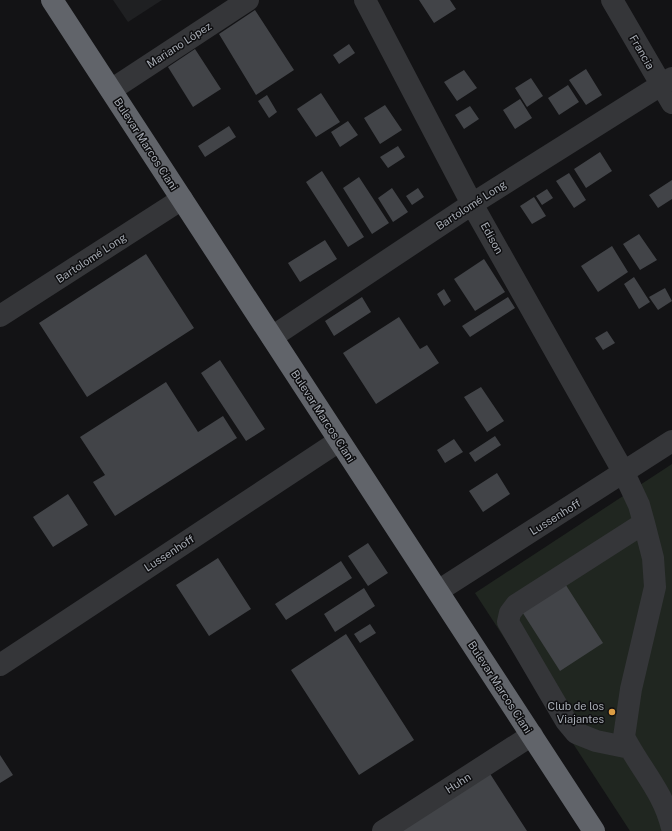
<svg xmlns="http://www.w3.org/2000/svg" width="672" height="831" viewBox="0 0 672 831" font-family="'Public Sans',sans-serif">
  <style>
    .built { fill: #1f2022 }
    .green { fill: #202620 }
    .building { fill: #424448 }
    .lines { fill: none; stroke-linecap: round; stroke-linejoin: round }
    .minor { stroke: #353639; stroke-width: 22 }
    .highway { stroke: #61646a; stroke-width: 22 }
    .poi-dot { fill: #dc9d44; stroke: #0e0e10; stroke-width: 1.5 }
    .labels { text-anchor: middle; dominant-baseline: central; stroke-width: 3; stroke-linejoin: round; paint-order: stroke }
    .street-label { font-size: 11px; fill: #a7acb4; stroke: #0e0e10 }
    .poi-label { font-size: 11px; fill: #a7acb4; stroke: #0e0e10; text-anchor: end }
  </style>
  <rect width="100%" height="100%" fill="#131315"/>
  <path class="built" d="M113,0H162L128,22Z"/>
  <path class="green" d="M672,464V831H630L475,593Z"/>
  <path class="building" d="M419,0H450L456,9L434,23Z
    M255,10L294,70L256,95L219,34Z
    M349,44L355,53L339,64L333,55Z
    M195,49L221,89L193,107L168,67Z
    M586,69L602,95L586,105L569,80Z
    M464,70L477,88L457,101L444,82Z
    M531,78L543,96L527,107L515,88Z
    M568,85L579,102L559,115L548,98Z
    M321,93L340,122L316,137L297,109Z
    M267,95L277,112L269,118L258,101Z
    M520,99L532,118L515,129L503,110Z
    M385,105L402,130L380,144L364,118Z
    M470,106L479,119L464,129L455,115Z
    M348,121L358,135L340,147L331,132Z
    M229,126L236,137L205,157L198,146Z
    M398,146L405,157L388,168L380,157Z
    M600,152L612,171L586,188L574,169Z
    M322,171L364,237L348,247L306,182Z
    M569,173L586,200L574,208L556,181Z
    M359,177L389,223L372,234L343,188Z
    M672,180V199L658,208L649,195Z
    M392,188L408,212L393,222L378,198Z
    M418,188L424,197L412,205L406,196Z
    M547,189L553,198L542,205L536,196Z
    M534,197L546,216L532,224L520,206Z
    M639,234L657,260L640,270L623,244Z
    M325,240L337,259L300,282L288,263Z
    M612,246L628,272L598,292L581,266Z
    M146,254L194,328L87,397L39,323Z
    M484,259L505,292L475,311L454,279Z
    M634,277L650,302L639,309L624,284Z
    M665,288L672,301L658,310L649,297Z
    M444,289L451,301L444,306L437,294Z
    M362,297L371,312L334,336L325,321Z
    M508,297L515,308L470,337L462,326Z
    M399,317L420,349L427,345L439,363L376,404L343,353Z
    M607,331L615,343L603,350L595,338Z
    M220,360L265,429L246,441L201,373Z
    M166,382L198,432L223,416L237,438L115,516L93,482L105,475L80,437Z
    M481,387L504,421L487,432L464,397Z
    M495,436L501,445L475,462L469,453Z
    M454,439L463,452L445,463L437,450Z
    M497,473L510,494L483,512L469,491Z
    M68,494L88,525L53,547L33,517Z
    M368,543L388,573L368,586L348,556Z
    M218,558L251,609L209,636L176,585Z
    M341,561L352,578L286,620L275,604Z
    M562,579L603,643L560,671L519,607Z
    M364,588L375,606L335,632L324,614Z
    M370,624L376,633L360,643L354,634Z
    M346,634L414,740L359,775L291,670Z
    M0,755L13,775L0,783Z
    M487,769L527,831H394Z"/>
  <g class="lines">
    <path class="minor" d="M365,0L472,204L624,473L639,505L644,523L653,558L655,587L631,689L624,737C641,770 663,791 672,828
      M612,0L672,103
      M111,90L248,0
      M0,316L182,199
      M272,337L472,204L672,78
      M438,591L672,441
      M0,665L339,441
      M630,748L596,741L576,733L566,721L508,622L510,613L516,605L644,523
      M383,831L532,735"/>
    <path class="highway" d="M52,0L594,831"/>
  </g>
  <circle class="poi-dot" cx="612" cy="712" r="4"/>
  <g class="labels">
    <g class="street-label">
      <text transform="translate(179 45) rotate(-33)">Mariano López</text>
      <text transform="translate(642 52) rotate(60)">Francia</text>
      <text transform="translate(146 144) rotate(57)">Bulevar Marcos Ciani</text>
      <text transform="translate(471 205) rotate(-33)">Bartolomé Long</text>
      <text transform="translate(492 238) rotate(61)">Edison</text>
      <text transform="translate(91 258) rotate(-33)">Bartolomé Long</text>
      <text transform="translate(323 416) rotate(57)">Bulevar Marcos Ciani</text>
      <text transform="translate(555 517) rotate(-32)">Lussenhoff</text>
      <text transform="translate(169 553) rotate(-33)">Lussenhoff</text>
      <text transform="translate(500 687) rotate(57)">Bulevar Marcos Ciani</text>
      <text transform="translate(458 783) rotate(-33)">Huhn</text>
    </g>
    <g class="poi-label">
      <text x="604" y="706">Club de los<tspan x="604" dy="13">Viajantes</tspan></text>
    </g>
  </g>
</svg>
